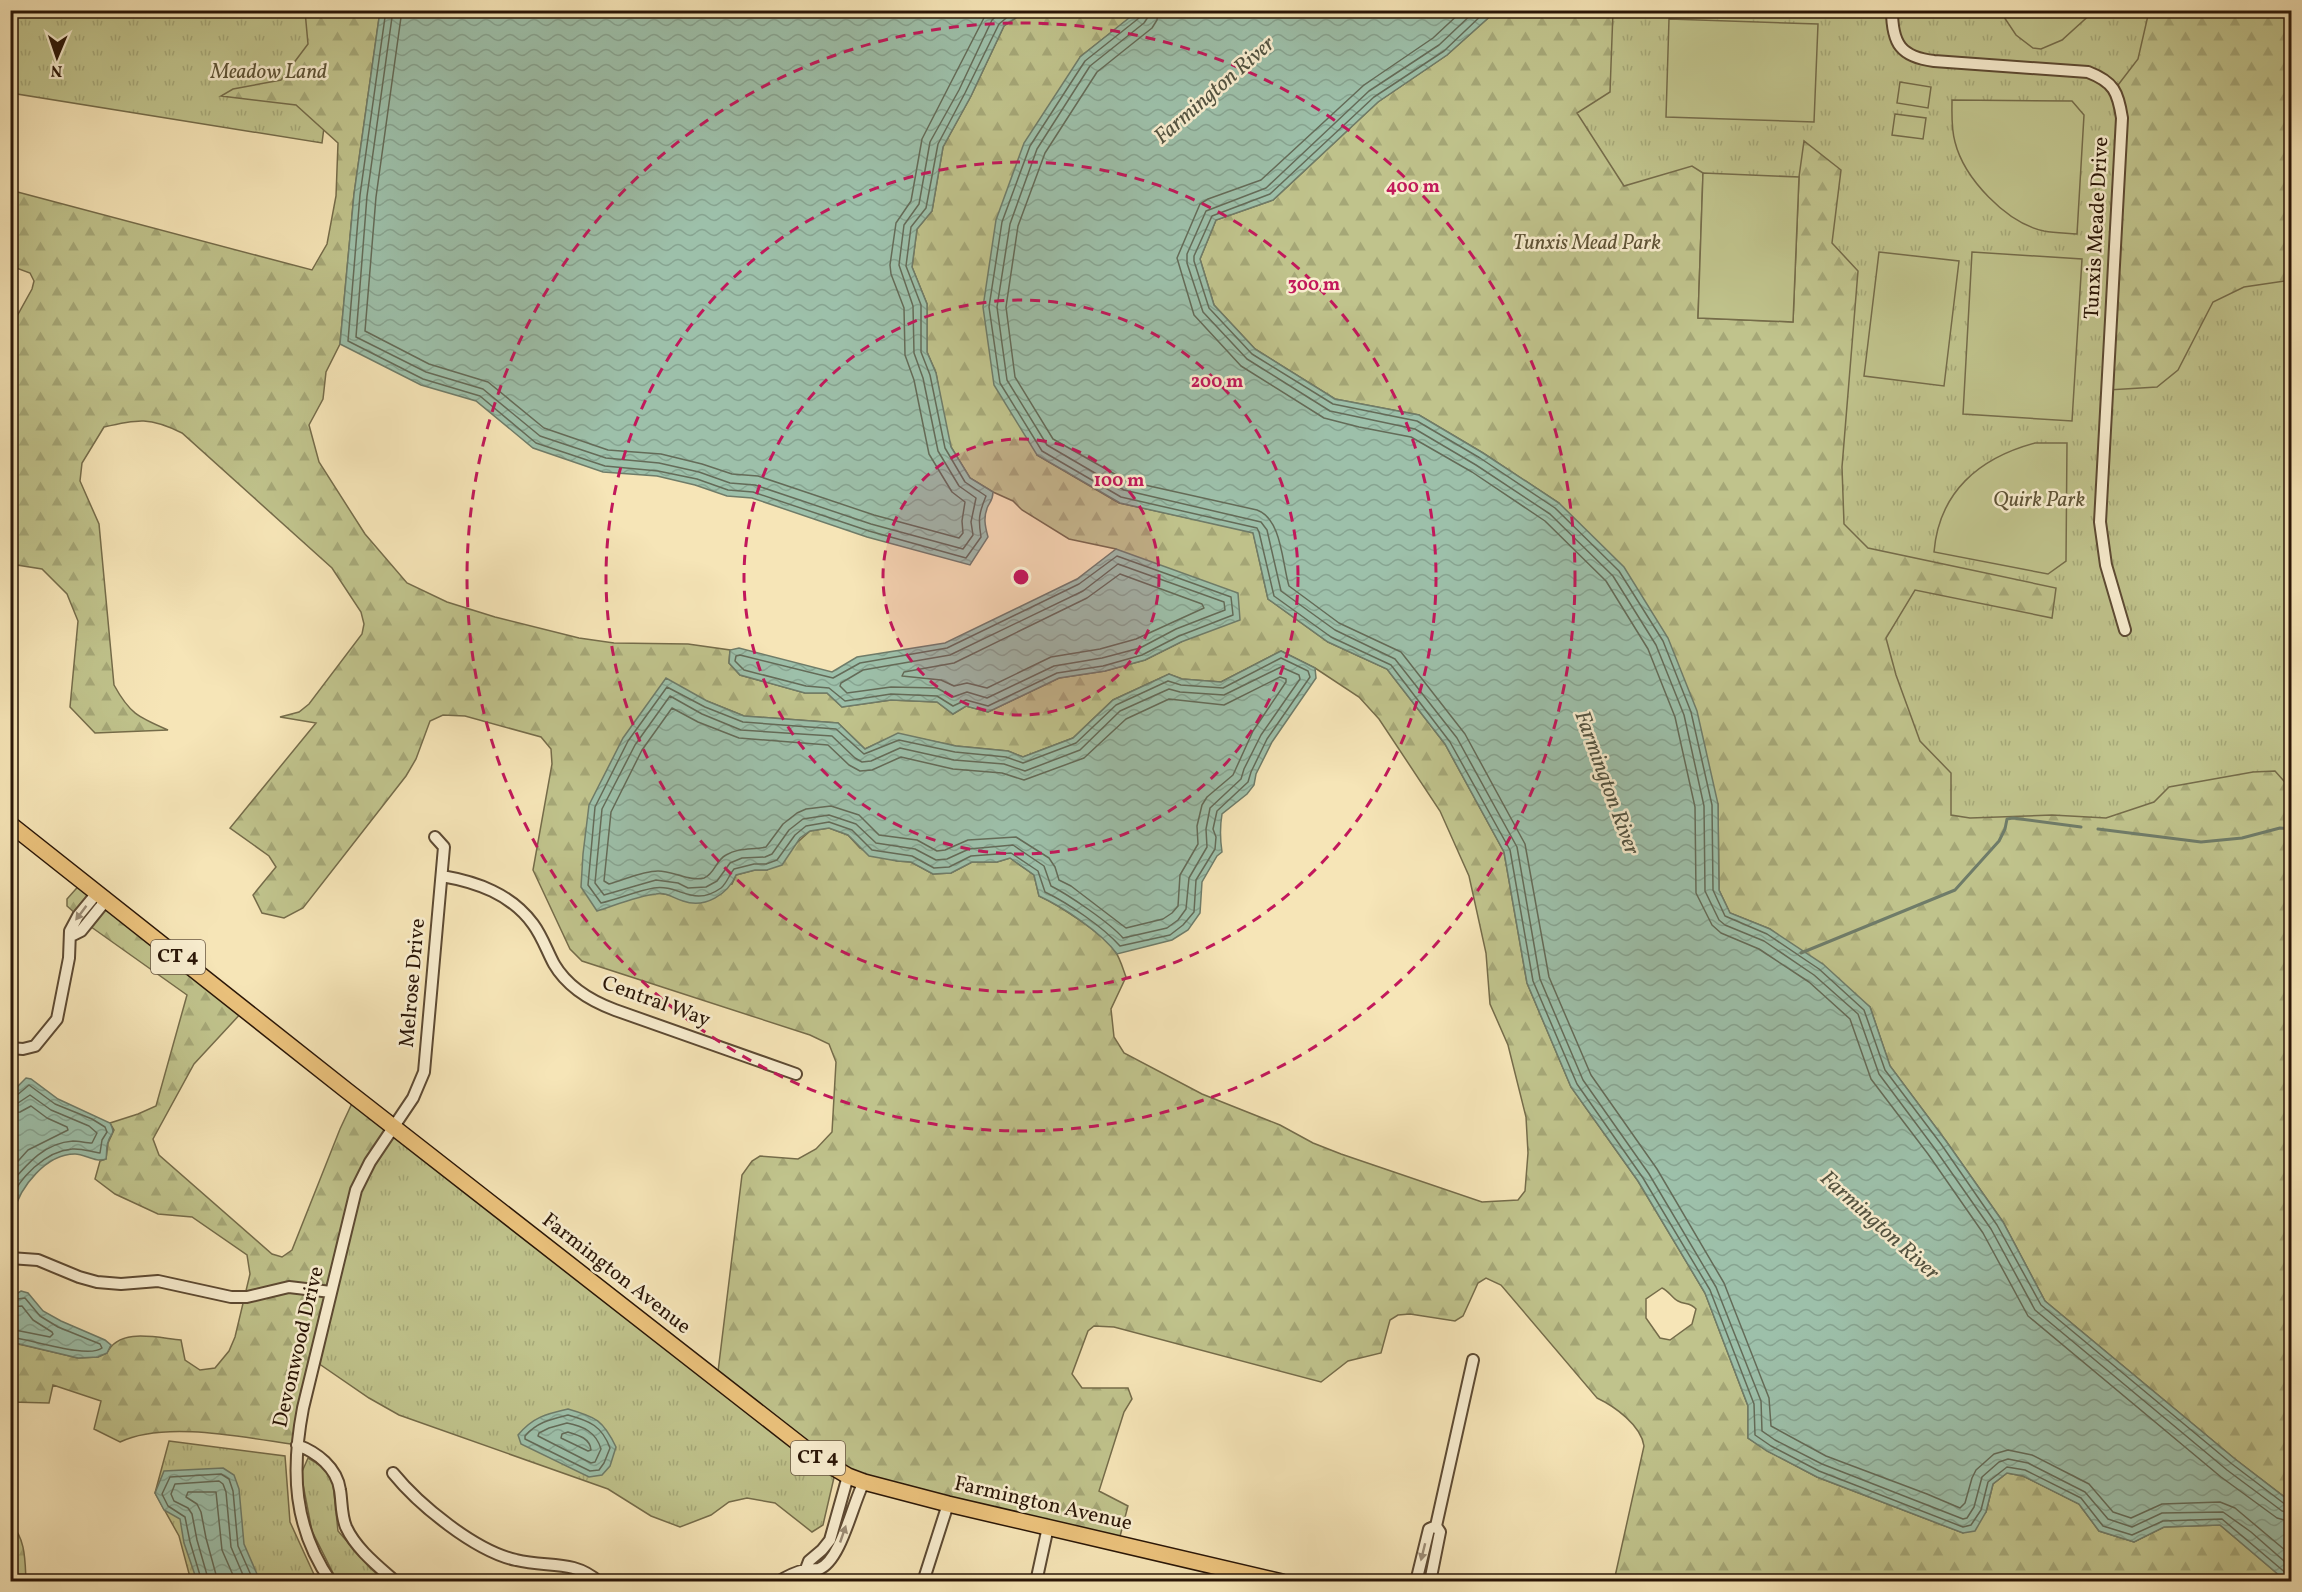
<svg xmlns="http://www.w3.org/2000/svg" width="2302" height="1592" viewBox="0 0 2302 1592" font-family="Vollkorn,serif">
  <style>
    .grass { fill: url(#grass-tufts); stroke: #756c4a; stroke-width: 1.5 }
    .forest { fill: url(#forest-firs); stroke: #756c4a; stroke-width: 1.5; fill-rule: evenodd }
    .pitch { fill: #c0c38c; stroke: #756c4a; stroke-width: 1.5 }
    .water { fill: url(#water-waves); stroke: #6f7c69; stroke-width: 1.5 }
    .lines { fill: none; stroke-linecap: round; stroke-linejoin: round }
    .shore { stroke: #646b58; stroke-width: 1.5 }
    .stream { stroke: #6f7c69; stroke-width: 3 }
    .street-casing { stroke: #5d4a33; stroke-width: 14 }
    .primary-casing { stroke: #2a1607; stroke-width: 18 }
    .street { stroke: #f9eed0; stroke-width: 10 }
    .primary { stroke: #ebc27c; stroke-width: 15 }
    .oneway { fill: #9c8d76 }
    .ring { fill: none; stroke: #c2185b; stroke-width: 3; stroke-dasharray: 10 8 }
    .labels { text-anchor: middle; dominant-baseline: central; stroke-width: 5; stroke-linejoin: round; paint-order: stroke }
    .shield { fill: #f9eed0; stroke: #685743; stroke-width: 1.5 }
    .shield-label { font-size: 20px; font-weight: bold; fill: #2a1607 }
    .park-label { font-size: 21px; font-style: italic; fill: #5e5336; stroke: #f9eed0 }
    .street-label { font-size: 21px; fill: #2a1607; stroke: #f9eed0 }
    .water-label { font-size: 22px; font-style: italic; fill: #525240; stroke: #f9eed0 }
    .centre { fill: #c2185b; stroke: #f9eed0; stroke-width: 3 }
    .ring-label { font-size: 18px; text-anchor: middle; font-weight: bold; fill: #c2185b; stroke: #f9eed0; stroke-width: 5; stroke-linejoin: round; paint-order: stroke }
  </style>
  <defs>
    <pattern id="grass-tufts" width="24" height="20" patternUnits="userSpaceOnUse" patternTransform="scale(1.5)"><rect width="24" height="20" fill="#c0c38c"/><path d="M3 7l-1-3M5 7V3M7 7l1-3M15 17l-1-3M17 17v-4M19 17l1-3" fill="none" stroke="#a5a777"/></pattern>
    <pattern id="forest-firs" width="22" height="20" patternUnits="userSpaceOnUse" patternTransform="scale(1.5)"><rect width="22" height="20" fill="#c0c38c"/><path d="M5 1l3.5 6h-7zM16 11l3.5 6h-7z" fill="#a5a777"/></pattern>
    <pattern id="water-waves" width="16" height="10" patternUnits="userSpaceOnUse" patternTransform="scale(1.5)"><rect width="16" height="10" fill="#9dc0aa"/><path d="M0 5q4-4 8 0t8 0" fill="none" stroke="#87a491"/></pattern>
  </defs>
  <rect width="100%" height="100%" fill="#f6e5b7"/>
  <filter id="stains"><feTurbulence type="fractalNoise" baseFrequency=".00333" numOctaves="4"/><feColorMatrix values="0 0 0 0 .2 0 0 0 0 .09 0 0 0 0 .02 0 0 0 .5 -.17"/></filter>
  <radialGradient id="worn" r=".72"><stop offset=".6" stop-color="#630" stop-opacity="0"/><stop offset="1" stop-color="#630" stop-opacity=".3"/></radialGradient>
  <path class="grass" d="M10,11H339L322,143L11,93Z
    M1496,11H2291V1495L2153,1404L2089,1325L2075,1317L2042,1309L1946,1133L1915,1107L1898,1089L1870,1015L1447,55Z
    M395,1128L836,1469L823,1525L812,1532L775,1503L747,1498L729,1502L711,1515L680,1527L651,1516L608,1489L399,1415L369,1398L315,1361L350,1208Z
    M169,1441L285,1456L290,1522L317,1581H191L179,1536L155,1493Z
    M308,1458L325,1468L333,1484L338,1531L370,1568L385,1581H337L312,1531L301,1474Z"/>
  <path class="forest" d="M305,11H380L354,194L340,344L326,372L323,399L309,425L319,462L365,534L407,583L447,602L495,617L579,638L614,643L688,644L730,650L729,663L740,675L805,693H827L842,707L891,700L937,702L953,714L966,706L988,712L1059,678L1105,671L1145,660L1181,642L1116,549L1069,539L1022,510L1013,501L993,492L970,478L951,447L946,430L936,373L927,352V304L912,267L917,229L932,211L943,147L971,96L1004,26L1026,11H1139L1080,57L1037,455L1119,503L1253,532L1268,599L1328,642L1387,669L1445,744L1504,852L1527,983L1571,1087L1638,1181L1705,1293L1748,1406V1438L1768,1451L1817,1477L1963,1533L1986,1512L1993,1484L2007,1473L2023,1476L2079,1504L2099,1531L2134,1542L2164,1527L2220,1525L2286,1581H1614L1644,1446C1641,1425 1614,1406 1597,1398L1501,1285L1486,1278L1478,1283L1463,1316L1455,1321L1410,1314L1398,1315L1390,1320L1381,1353L1348,1361L1321,1382L1114,1327L1094,1326L1088,1331L1072,1374L1082,1388H1128L1132,1399L1124,1412L1099,1491L1128,1506L1118,1544L864,1482L717,1380L742,1175L752,1161L760,1156L798,1159L816,1149L832,1132L836,1062L829,1044L810,1035L582,961L570,949L533,870L552,764L551,749L541,737L465,716L443,715L430,721L416,759L406,776L303,908L284,918L262,913L253,895L276,867L269,856L230,828L316,723L280,717L299,712L309,704L362,634L364,624L361,612L332,568L182,433C150,417 138,419 104,427L82,463L80,481L99,524L114,685C130,714 138,717 168,730L95,733L70,707L78,621L67,594L42,569L11,564V327L32,289L34,281L30,273L11,266L10,190L312,270L327,244L336,196L338,143L296,105L221,96L233,89L281,80L308,44ZM1281,651L1315,668L1359,697L1379,719L1440,811L1469,876L1486,953L1490,1004L1508,1045L1526,1117L1528,1153L1525,1191L1518,1200L1482,1202L1341,1154L1313,1143L1280,1125L1202,1094L1124,1053L1114,1037L1111,1009L1126,977C1123,969 1120,958 1115,951C1103,934 1059,905 1039,896L1034,875L1010,858L997,862H972L951,873L933,874L911,862L897,861L860,848L848,835L829,828L810,831L767,870H755L736,875L732,884L676,896L657,893L707,701L744,716L838,723L865,749L898,734L956,746L1008,751L1023,757L1073,738L1113,700L1169,674L1182,679L1221,682ZM1662,1288C1669,1291 1672,1298 1678,1301C1685,1305 1690,1302 1696,1309L1692,1324L1670,1340L1660,1338L1646,1318V1299Z
    M1496,11H1613L1610,92L1577,113L1624,186L1692,166L1703,173L1698,318L1793,322L1799,177L1804,141L1841,170L1832,243L1858,271L1842,467L1844,524L1868,548L2056,588L2052,618L1915,590L1886,638L1896,675L1920,741L1951,773V815L1970,818L2052,815L2106,818L2154,802L2169,787L2253,772L2275,771L2291,789V1502L2235,1459L2045,1301L2003,1222L1946,1141L1890,1066L1870,1007L1770,929L1730,913L1719,890L1718,804L1559,503L1483,453L1419,415L1335,399L1255,349L1214,305L1200,259L1216,220L1273,200L1378,102L1447,55Z
    M2149,11H2291V280L2244,287L2213,302L2178,370L2157,387L2108,390L2122,118L2115,89L2138,59Z
    M83,881L244,1010L194,1064L153,1139L159,1155L272,1254L282,1257L292,1250L340,1129L355,1097L395,1128L362,1176L297,1445C247,1438 165,1420 120,1442L94,1429L101,1401L53,1385L49,1403L11,1402L10,1342L78,1358L98,1357L107,1353C119,1327 158,1338 181,1340L185,1360L200,1370L215,1368L229,1351L235,1337L250,1274L247,1255L192,1217L158,1214L115,1194L95,1179L100,1161L106,1159L108,1143L114,1130L110,1123L138,1114L156,1106L187,995L87,924L67,906V899Z
    M10,1523C26,1538 25,1561 26,1581L11,1580Z"/>
  <path class="pitch" d="M2000,11H2094L2062,40L2041,49L2033,48L2016,35Z
    M1669,19L1818,24L1814,122L1666,117Z
    M1900,82L1931,87L1928,108L1897,103Z
    M1952,100L2072,101L2084,115L2077,234C2066,233 2055,233 2044,231C2006,223 1964,178 1955,142C1951,128 1952,114 1952,100Z
    M1895,114L1926,118L1923,139L1892,135Z
    M1703,173L1799,177L1793,322L1698,318Z
    M1879,252L1959,261L1944,386L1864,376Z
    M1972,252L2082,259L2072,421L1963,414Z
    M2035,443H2067L2066,561L2048,574L1934,552C1939,492 1979,458 2035,443Z"/>
  <path class="water" d="M1139,10L1496,11L1447,55L1378,102L1273,200L1216,220L1200,259L1214,305L1255,349L1335,399L1419,415L1483,453L1559,503L1624,567L1668,638L1697,711L1718,804L1719,890L1730,913L1770,929L1823,964L1870,1007L1890,1066L1946,1141L2003,1222L2045,1301L2235,1459L2291,1502V1581H2286L2220,1525L2164,1527L2134,1542L2099,1531L2079,1504L2023,1476L2007,1473L1993,1484L1986,1512L1975,1531L1963,1533L1817,1477L1767,1451L1748,1438V1406L1705,1293L1638,1181L1571,1087L1527,983L1504,852L1445,744L1387,669L1328,642L1268,599L1253,533L1120,503L1037,455L994,385L983,307L996,220L1024,143L1080,57Z
    M380,11H1026L1004,26L971,96L943,147L932,211L917,229L912,267L927,304V352L936,373L951,447L970,478L993,492C993,499 991,501 988,506C983,517 985,526 988,537L970,565L867,537L752,498L727,496L695,485L657,476L603,472L533,448L476,401L421,385L340,344L354,194Z
    M1116,549L1238,593L1240,620L1181,642L1145,660L1105,671L1059,678L988,712L966,706L953,714L937,702L891,700L842,707L827,693H805L740,675L729,663L730,650L739,648L832,672L857,657L945,643L1077,579Z
    M1281,651L1315,668L1316,678L1272,742L1256,774L1254,785L1247,794L1222,814C1220,826 1220,839 1222,852L1217,856L1202,882L1200,913L1188,930L1172,940L1117,954C1101,932 1063,907 1039,896L1034,875L1010,858L997,862H972L951,873L933,874L911,862L897,861L869,856L848,835L829,828L810,831L800,838L782,865L767,870H755L736,875C728,894 705,909 683,901C673,898 667,892 656,894C637,896 616,905 597,911L581,887L583,854L589,805L623,738L666,678L707,701L744,716L838,723L865,749L898,733L956,746L1008,751L1023,757L1073,738L1113,700L1169,674L1182,679L1221,682Z
    M26,1078L31,1079L58,1099L110,1123C116,1135 111,1132 108,1142C106,1147 107,1154 106,1159C96,1163 85,1154 75,1154C46,1154 20,1187 14,1212L10,1208L11,1093Z
    M21,1291L28,1293L43,1311L61,1321L105,1340L111,1345L107,1353L98,1357L78,1358L11,1342V1297Z
    M568,1409C596,1417 603,1420 616,1447L610,1466L602,1475L589,1477L521,1444L518,1435C533,1417 546,1414 568,1409Z
    M223,1468L234,1475L239,1489L244,1544L260,1581H197L184,1543L180,1519L164,1510L155,1493L164,1471Z"/>
  <g class="lines">
    <path class="shore" d="M386,10L360,195L348,341L423,379L480,396L536,443L605,466L658,471L697,479L728,490L753,492L869,531L966,558L981,537C978,519 979,513 986,496L965,482L945,448L930,375L921,352V305L906,266L911,227L926,208L938,144L965,93L999,24L1016,10
      M393,10L367,196L356,337L426,372L483,389L540,436L606,458L659,463L699,472L730,483L755,485L871,524L963,549L973,535L971,522L976,498L959,486L938,451L923,378L914,353L913,306L899,265L904,225L919,204L930,142L959,90L992,20L1003,10
      M402,10L376,197L365,331L429,364L488,382L544,428L608,450L661,454L702,464L732,474L758,476L874,515L959,538L963,533L962,521L965,502L952,492L929,454L914,380L905,355L904,308L891,274L890,265L896,223L911,201L922,139L988,10
      M1142,10L1139,18L1085,61L1030,146L1002,222L989,307L1000,383L1042,451L1121,497L1257,528L1259,532L1274,596L1331,637L1391,665L1450,742L1510,850L1533,981L1577,1084L1643,1178L1710,1290L1754,1404L1755,1435L1771,1446L1819,1471L1963,1527L1971,1525L1981,1510L1988,1482L2007,1467L2025,1470L2081,1498L2103,1526L2132,1535L2163,1521L2222,1519L2287,1574L2290,1582
      M1149,10L1148,17L1144,23L1090,66L1037,149L1010,224L997,307L1007,380L1047,445L1124,490L1261,522L1267,530L1281,591L1335,630L1395,659L1457,738L1517,847L1540,979L1583,1080L1649,1174L1716,1287L1761,1401L1762,1431L1775,1440L1822,1464L1963,1519L1967,1518L1974,1507L1982,1477L1999,1462L2008,1459L2028,1463L2085,1492L2108,1519L2132,1527L2162,1513L2223,1512L2251,1532L2292,1568
      M1158,10L1157,20L1152,28L1097,72L1045,153L1018,226L1006,307L1015,377L1053,439L1127,481L1257,510C1282,519 1282,563 1289,586L1339,623L1401,652L1465,734L1525,844L1549,977L1591,1075L1657,1169L1724,1283L1769,1398L1771,1426L1826,1456L1927,1494L1960,1508L1965,1503L1972,1478L1976,1470L1994,1454L2008,1450L2032,1455L2089,1484L2113,1512L2131,1518L2162,1504L2220,1502L2235,1508L2292,1556
      M1463,10L1433,38L1364,85L1261,180L1208,199L1200,204L1177,258L1194,315L1241,366L1324,418L1359,427L1411,437L1472,472L1545,521L1606,581L1648,649L1675,717L1695,807L1696,893L1712,925L1721,933L1759,949L1809,982L1850,1019L1871,1079L1928,1154L1983,1233L2028,1316L2221,1477L2277,1518L2292,1522
      M1476,10L1439,45L1369,91L1266,188L1206,211L1187,254V263L1203,312L1247,359L1330,411L1415,429L1476,465L1550,514L1613,576L1656,645L1684,715L1704,806L1705,891L1719,920L1725,925L1764,941L1814,975L1858,1014L1879,1074L1935,1149L1991,1229L2035,1310L2227,1470L2282,1511L2292,1513
      M1487,10L1444,51L1374,97L1270,194L1212,216L1194,256V261L1209,308L1252,354L1333,404L1417,421L1480,458L1555,508L1619,571L1663,641L1691,712L1712,805L1713,890L1725,916L1767,934L1819,969L1864,1010L1885,1070L1941,1144L1997,1225L2041,1305L2232,1464L2286,1505L2292,1506
      M1117,556L1231,597L1233,615L1179,636L1142,655L1103,666L1057,673L988,706L966,700L953,706L937,696L891,694L845,701L829,688L806,686L744,670L735,661L736,656L740,655L833,678L860,663L947,648L1079,584Z
      M1118,564L1224,602L1225,610L1176,629L1140,648L1102,658L1054,666L987,698L967,692L953,697L937,688L891,687L847,693L840,686L841,683L863,670L950,655L1083,591Z
      M1120,574L1202,604L1204,608L1136,639L1100,649L1051,657L987,688L967,683L954,686L941,680L902,676L904,672L954,663L1087,598Z
      M1281,658L1308,671L1310,677L1267,739L1251,772L1248,782L1217,811L1213,829L1216,837L1215,849L1196,880L1194,912L1183,925L1170,935L1120,946C1103,927 1068,903 1045,892L1038,871L1011,853L971,856L949,867L934,868L912,856L872,850L852,830L829,822L806,826L795,835L777,860L766,864H754L734,869C729,875 727,883 721,888C693,908 679,884 654,888C636,891 619,899 601,903L588,885L595,807L628,741L667,687L705,707L743,722L836,729L864,754L899,740L955,752L1006,757L1023,763L1076,743L1116,705L1168,681L1181,685L1223,688Z
      M1281,667L1299,675L1300,679L1261,735L1244,769L1241,779L1210,808L1206,829L1207,847L1189,878L1186,909L1178,920L1167,928L1123,938C1110,923 1069,895 1051,886L1044,866L1013,845L969,849L947,859L936,860L915,849L876,843L856,824L829,815L803,819L789,830L772,854L765,857L742,858L730,863L717,881L706,887L688,888L678,883L656,880L604,895L595,883L602,809L635,745L670,696L702,714L741,730L832,736L855,758L862,762L871,761L900,748L954,760L1004,764L1025,771L1080,750L1120,711L1169,689L1180,692L1224,695Z
      M1280,677L1286,679V682L1253,731L1233,775L1207,797L1202,805L1197,826L1198,844L1180,875L1178,906L1172,913L1163,919L1126,928L1071,886L1059,880L1055,867L1049,858L1016,837L968,840L945,850L937,851L917,840L879,835L859,815L831,806L806,809L797,813L783,824L766,847C753,850 739,847 726,855C715,861 715,874 704,878C691,882 673,871 658,871C642,871 624,880 609,884L604,881L611,812L642,750L672,708L698,722L739,738L828,745L849,765L860,771L872,770L901,757L953,769L1002,773L1024,780L1084,758L1126,719L1169,699L1224,705Z
      M10,1096H16L29,1085L55,1104L92,1119L105,1127L107,1132L102,1140L100,1153C91,1152 82,1148 72,1149C46,1151 18,1178 10,1202
      M10,1104L18,1103L30,1095L51,1110L89,1126L97,1133L92,1143C86,1143 79,1141 73,1141C44,1143 27,1164 10,1184
      M10,1113L20,1112L31,1106L47,1118L67,1127L68,1130L28,1150L10,1170
      M10,1300L25,1298L40,1316L58,1327L100,1344L102,1348C88,1359 30,1339 10,1337
      M10,1307L22,1306L33,1320L52,1332L53,1334L50,1337L10,1329
      M568,1415C590,1421 602,1426 610,1448L604,1463L599,1470L590,1471L525,1439V1436C537,1422 552,1419 568,1415Z
      M567,1423C583,1426 596,1432 601,1449L595,1462L591,1463L538,1436L539,1433L549,1428Z
      M568,1432C578,1435 590,1438 591,1450L588,1451L561,1438L562,1434Z
      M202,1582L190,1542L185,1517L168,1506L162,1494L170,1477L221,1474L229,1479L233,1491L238,1546L254,1582
      M209,1582L197,1540L192,1514L188,1508L174,1501L171,1494L175,1484L219,1481L223,1484L226,1492L231,1547L246,1582
      M218,1582L206,1538L201,1512L197,1504L186,1497L188,1492H216L222,1550L236,1582"/>
    <path class="stream" d="M2098,829L2201,842L2242,838L2280,828L2292,829
      M1801,953L1955,890L1999,841L2005,829L2007,819L2013,818L2081,827"/>
    <g class="street-casing">
      <path id="street" d="M1892,10C1892,44 1901,57 1934,61L2088,72C2114,82 2118,92 2122,118L2100,522L2106,565L2125,630
        M442,876C477,882 511,894 533,924C542,936 547,951 554,964C568,988 591,1001 615,1010L796,1074
        M71,936L81,931L106,900
        M10,1048L23,1049L35,1046L57,1019L69,958L70,931L78,916L97,893
        M10,1258L38,1260L79,1277L97,1282L121,1284L158,1281L231,1297H247L289,1287L331,1292
        M297,1445C317,1452 337,1468 340,1490C342,1502 341,1515 346,1527C356,1549 378,1566 396,1582
        M393,1473C419,1505 475,1551 516,1560C548,1568 573,1559 599,1582
        M331,1582C293,1527 291,1471 303,1408L356,1190L370,1162L413,1098L424,1072L444,847L435,837
        M778,1582C786,1577 796,1572 805,1570C809,1569 814,1570 819,1569C841,1561 853,1502 864,1482
        M814,1582L806,1569L809,1561L822,1550L830,1540L848,1476
        M923,1582L948,1504
        M1036,1582L1048,1527
        M1226,1582L1228,1569
        M1416,1582L1429,1529L1436,1526
        M1430,1582L1440,1532L1436,1526L1473,1360"/>
    </g>
    <g class="primary-casing">
      <path id="primary" d="M10,824L346,1090L816,1457L848,1476L864,1482L948,1504L1282,1582"/>
    </g>
    <use href="#street" class="street"/>
    <use href="#primary" class="primary"/>
  </g>
  <defs><path id="oneway-solid" d="M-6-.8H1V-3.2L6.5 0L1 3.2V.8H-6Z" transform="scale(1.5)"/></defs>
  <g class="oneway">
    <use href="#oneway-solid" transform="translate(81 913) rotate(127)"/>
    <use href="#oneway-solid" transform="translate(843 1534) rotate(-71)"/>
    <use href="#oneway-solid" transform="translate(1423 1552) rotate(104)"/>
  </g>
  <circle cx="1021" cy="577" r="138" fill="#c2185b" fill-opacity=".12"/>
  <g class="ring">
    <circle cx="1021" cy="577" r="138"/>
    <circle cx="1021" cy="577" r="277"/>
    <circle cx="1021" cy="577" r="415"/>
    <circle cx="1021" cy="577" r="554"/>
  </g>
  <g class="labels">
    <g class="shield">
      <rect x="151" y="940" width="54" height="34" rx="4.5"/>
      <rect x="791" y="1441" width="54" height="34" rx="4.5"/>
    </g>
    <g class="shield-label">
      <text x="178" y="957">CT 4</text>
      <text x="818" y="1458">CT 4</text>
    </g>
    <g class="park-label">
      <text x="269" y="72">Meadow Land</text>
      <text x="1587" y="243">Tunxis Mead Park</text>
      <text x="2039" y="500">Quirk Park</text>
    </g>
    <g class="street-label">
      <text transform="translate(2097 228) rotate(-87)">Tunxis Meade Drive</text>
      <text transform="translate(413 983) rotate(-85)">Melrose Drive</text>
      <text transform="translate(656 1002) rotate(20)">Central Way</text>
      <text transform="translate(616 1274) rotate(38)">Farmington Avenue</text>
      <text transform="translate(299 1347) rotate(-77)">Devonwood Drive</text>
      <text transform="translate(1043 1504) rotate(13)">Farmington Avenue</text>
    </g>
    <g class="water-label">
      <text transform="translate(1215 91) rotate(-41)">Farmington River</text>
      <text transform="translate(1606 783) rotate(70)">Farmington River</text>
      <text transform="translate(1879 1226) rotate(42)">Farmington River</text>
    </g>
  </g>
  <circle cx="1021" cy="577" r="9" class="centre"/>
  <g class="ring-label">
    <text x="1413" y="192">400 m</text>
    <text x="1314" y="290">300 m</text>
    <text x="1217" y="387">200 m</text>
    <text x="1119" y="486">100 m</text>
  </g>
  <rect width="2302" height="1592" fill="none" stroke="#f6e5b7" stroke-width="36"/>
  <rect x="12" y="12" width="2278" height="1568" fill="none" stroke="#2a1607" stroke-width="3"/>
  <rect x="18" y="18" width="2266" height="1556" fill="none" stroke="#2a1607" stroke-width="1.5"/>
  <g transform="translate(57 57) rotate(182)" stroke="#f9eed0" stroke-width="4.5" paint-order="stroke">
  <path d="M0-4.5L10 22L0 15L-10 22Z" fill="#2a1607"/>
  <text y="-9" font-size="16" font-weight="bold" text-anchor="middle" fill="#2a1607">N</text>
  </g>
  <rect width="100%" height="100%" filter="url(#stains)"/>
  <rect width="100%" height="100%" fill="url(#worn)"/>
</svg>
